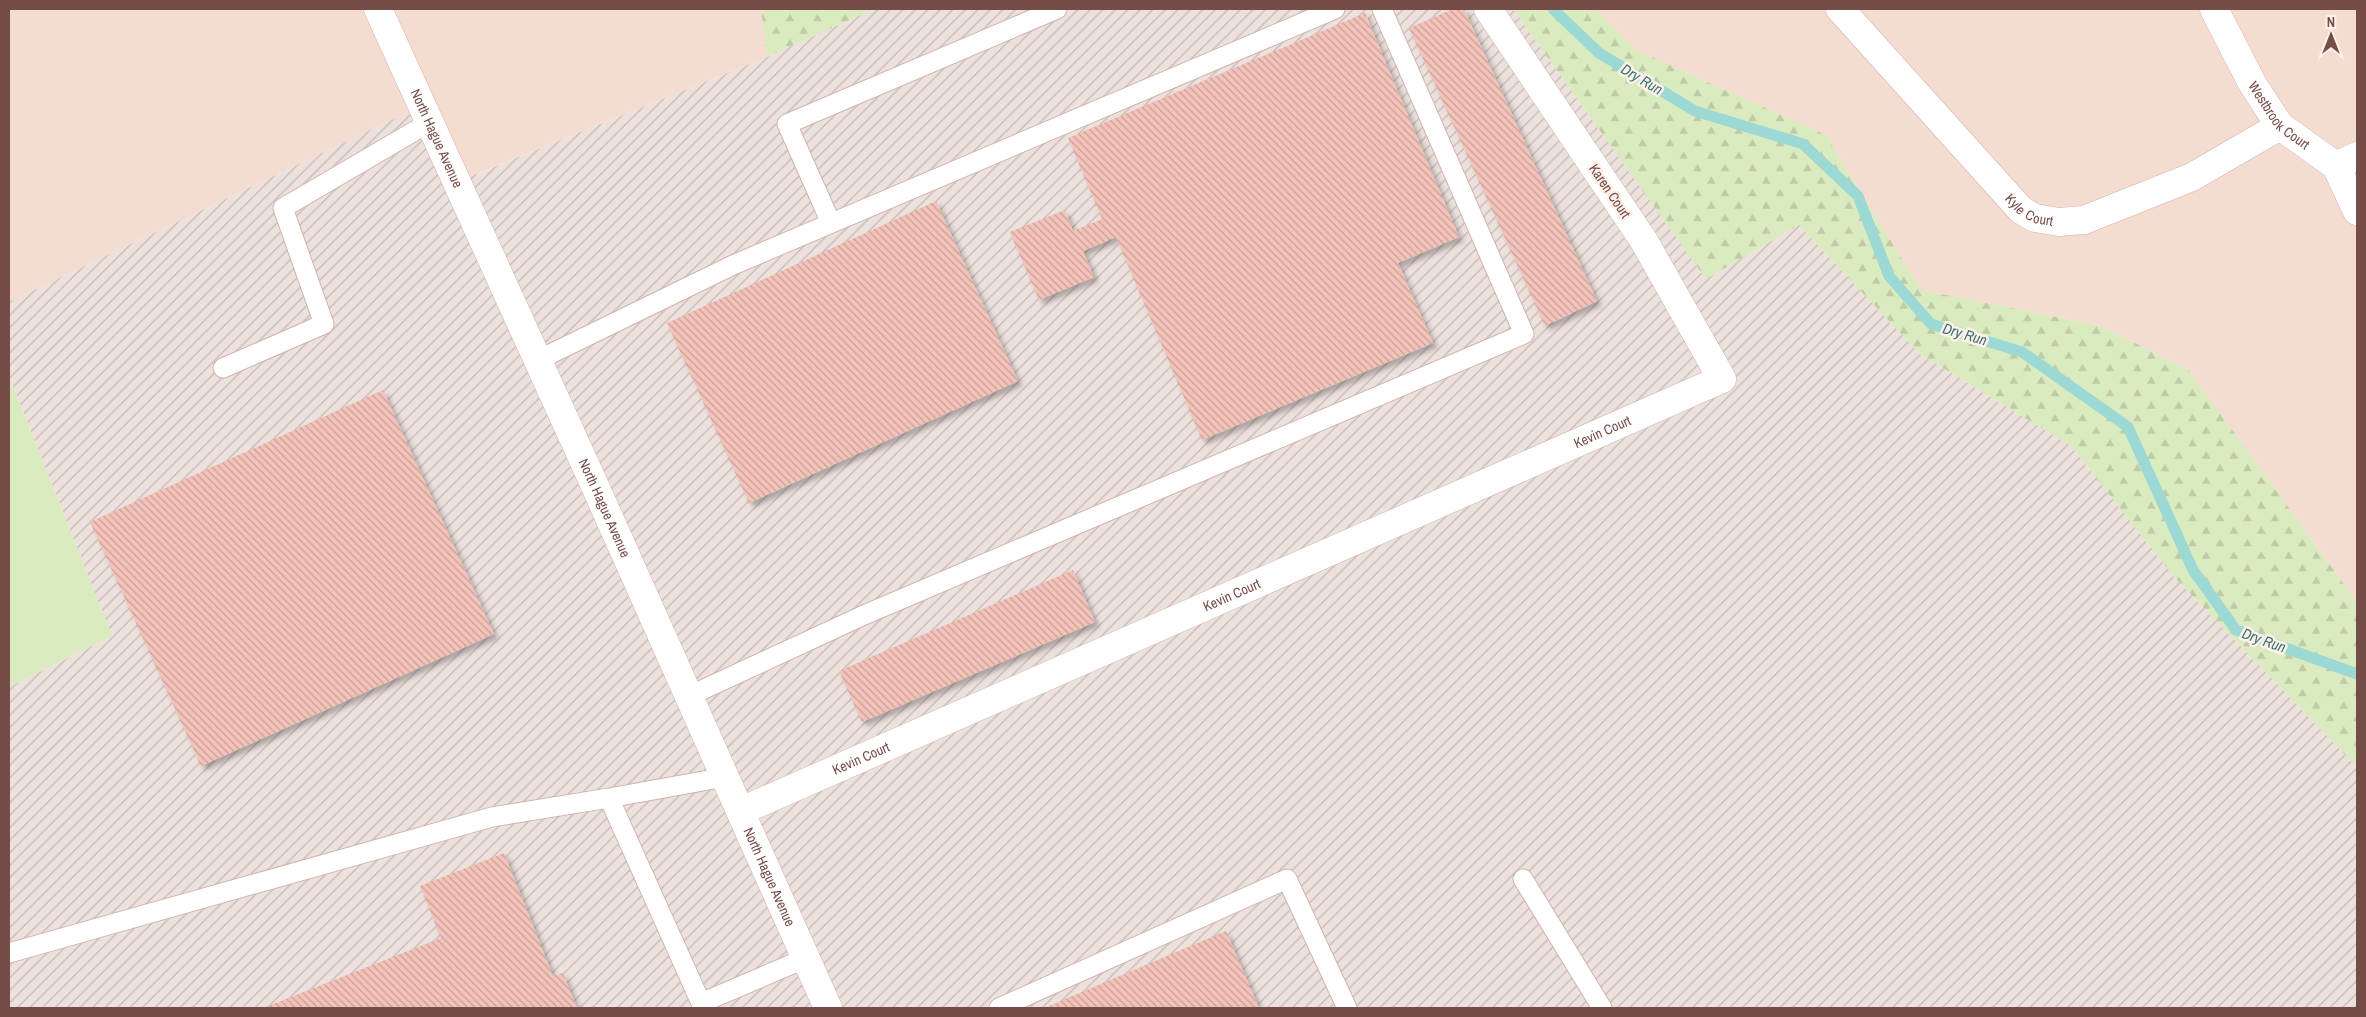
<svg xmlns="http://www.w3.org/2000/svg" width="2366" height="1017" viewBox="0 0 2366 1017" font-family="'Archivo Narrow',sans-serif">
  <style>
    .residential { fill: #f5dcd0 }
    .industrial { fill: url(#industrial-furrows) }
    .green { fill: #dbebc0 }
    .forest { fill: url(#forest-firs) }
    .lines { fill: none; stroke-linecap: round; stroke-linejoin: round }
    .stream { stroke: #9cd9d4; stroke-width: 11 }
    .building { fill: url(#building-back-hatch); filter: url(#shadow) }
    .lane-casing { stroke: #d1b3ab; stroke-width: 21 }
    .street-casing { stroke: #d1b3ab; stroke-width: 29 }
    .secondary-casing { stroke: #d4b2a8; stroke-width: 29 }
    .lane { stroke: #fff; stroke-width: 19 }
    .street { stroke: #fff; stroke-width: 28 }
    .secondary { stroke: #fff; stroke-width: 28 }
    .labels { text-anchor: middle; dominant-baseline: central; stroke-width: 5; stroke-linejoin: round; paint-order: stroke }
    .street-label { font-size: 14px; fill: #754d48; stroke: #fff1e9 }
    .water-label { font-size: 15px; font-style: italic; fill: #387471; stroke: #fff1e9 }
  </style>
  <defs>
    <pattern id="industrial-furrows" width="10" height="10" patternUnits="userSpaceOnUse" patternTransform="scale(1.25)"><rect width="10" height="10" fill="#ece1dd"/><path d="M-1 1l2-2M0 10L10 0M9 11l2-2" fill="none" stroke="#c4b9b5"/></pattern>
    <pattern id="forest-firs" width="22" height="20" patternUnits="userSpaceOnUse" patternTransform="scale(1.25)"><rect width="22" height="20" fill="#dbebc0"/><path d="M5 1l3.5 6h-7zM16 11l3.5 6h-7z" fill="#bfcba6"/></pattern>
    <pattern id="building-back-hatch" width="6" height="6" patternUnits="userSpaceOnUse" patternTransform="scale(1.25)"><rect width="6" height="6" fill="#f3c2b9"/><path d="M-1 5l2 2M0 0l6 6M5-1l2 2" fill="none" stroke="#c9a098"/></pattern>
    <filter id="shadow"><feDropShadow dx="4.5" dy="4.5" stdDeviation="2.5" flood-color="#0004"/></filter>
  </defs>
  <rect width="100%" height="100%" fill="#fdece2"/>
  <path class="residential" d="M9,9H761L767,57L458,181L425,104L9,302Z
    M1595,9H2357V602L2189,370L2101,326L1921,290L1826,135L1636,50Z"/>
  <path class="industrial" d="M874,9H1513L1706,279L1799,225L1920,354L2071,446L2175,578L2357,767V1008H9V687L112,636L9,376V302L425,104L459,181L767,57Z"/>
  <path class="green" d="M9,376L112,636L9,687Z"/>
  <path class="forest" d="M761,9H874L767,57Z
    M1513,9H1595L1636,50L1826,135L1921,290L2101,326L2189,370L2357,602V767L2175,578L2071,446L1920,354L1799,225L1706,279Z"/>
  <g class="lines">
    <path class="stream" d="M1553,9L1599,53L1695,111L1803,144L1858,196L1889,276L1931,324L2022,352L2128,427L2193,570L2236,630L2357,674"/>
  </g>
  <path class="building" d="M1453,9H1464L1597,301L1545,326L1409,28Z
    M1365,13L1459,237L1398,263L1433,343L1202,440L1116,237L1083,251L1094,277L1039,300L1010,232L1065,210L1073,231L1102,219L1068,138Z
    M936,201L1018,381L749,503L667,323Z
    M383,390L494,634L201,766L90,522Z
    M1073,570L1095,622L862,722L839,671Z
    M504,853L553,976L563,973L577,1008H263L441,938L420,886Z
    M1226,931L1259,1008H1044Z"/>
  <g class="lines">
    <g class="lane-casing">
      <path id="lane" d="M831,223L787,124L1057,9
        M538,360L733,265L1335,9
        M223,368L324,324L283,208L430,122
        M689,696L864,615L1524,334L1382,9
        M609,798L725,777
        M1523,879L1602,1008
        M9,953L492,817L609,798L701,1003L804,959
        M999,1008L1287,879L1347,1008"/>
    </g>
    <g class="street-casing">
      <g id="street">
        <path id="s1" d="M1840,9L2021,210L2035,218L2059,222L2084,220L2192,177L2280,126"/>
        <path id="s2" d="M2214,9L2252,83L2280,126L2336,166L2357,211"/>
        <path d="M2336,166L2357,156"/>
        <path id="s3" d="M741,811L1722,379L1644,241L1488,9"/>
      </g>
    </g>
    <g class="secondary-casing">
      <g id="secondary">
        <path id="s4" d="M378,9L595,486L828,1008"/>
      </g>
    </g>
    <use href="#lane" class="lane"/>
    <use href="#street" class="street"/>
    <use href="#secondary" class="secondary"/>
  </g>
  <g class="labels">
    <g class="street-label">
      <text stroke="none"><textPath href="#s2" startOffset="126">Westbrook Court</textPath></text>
      <text stroke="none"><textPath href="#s4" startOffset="142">North Hague Avenue</textPath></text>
      <text transform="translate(1610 191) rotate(56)">Karen Court</text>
      <text stroke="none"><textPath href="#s1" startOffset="278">Kyle Court</textPath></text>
      <text stroke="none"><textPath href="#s3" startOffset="941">Kevin Court</textPath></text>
      <text stroke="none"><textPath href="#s4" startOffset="548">North Hague Avenue</textPath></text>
      <text stroke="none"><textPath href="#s3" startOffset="536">Kevin Court</textPath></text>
      <text stroke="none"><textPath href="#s3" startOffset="131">Kevin Court</textPath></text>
      <text stroke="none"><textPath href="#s4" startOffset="952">North Hague Avenue</textPath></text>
    </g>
    <g class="water-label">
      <text transform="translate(1642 79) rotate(31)">Dry Run</text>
      <text transform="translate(1965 334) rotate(17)">Dry Run</text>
      <text transform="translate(2264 640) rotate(20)">Dry Run</text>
    </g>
  </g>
  <rect width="2366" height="1017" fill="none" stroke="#754d48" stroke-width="20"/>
  <g transform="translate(2331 35)" stroke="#fff1e9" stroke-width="4" paint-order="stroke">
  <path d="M0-4L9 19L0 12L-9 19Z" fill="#754d48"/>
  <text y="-8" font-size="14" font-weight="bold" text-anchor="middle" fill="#754d48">N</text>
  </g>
</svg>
